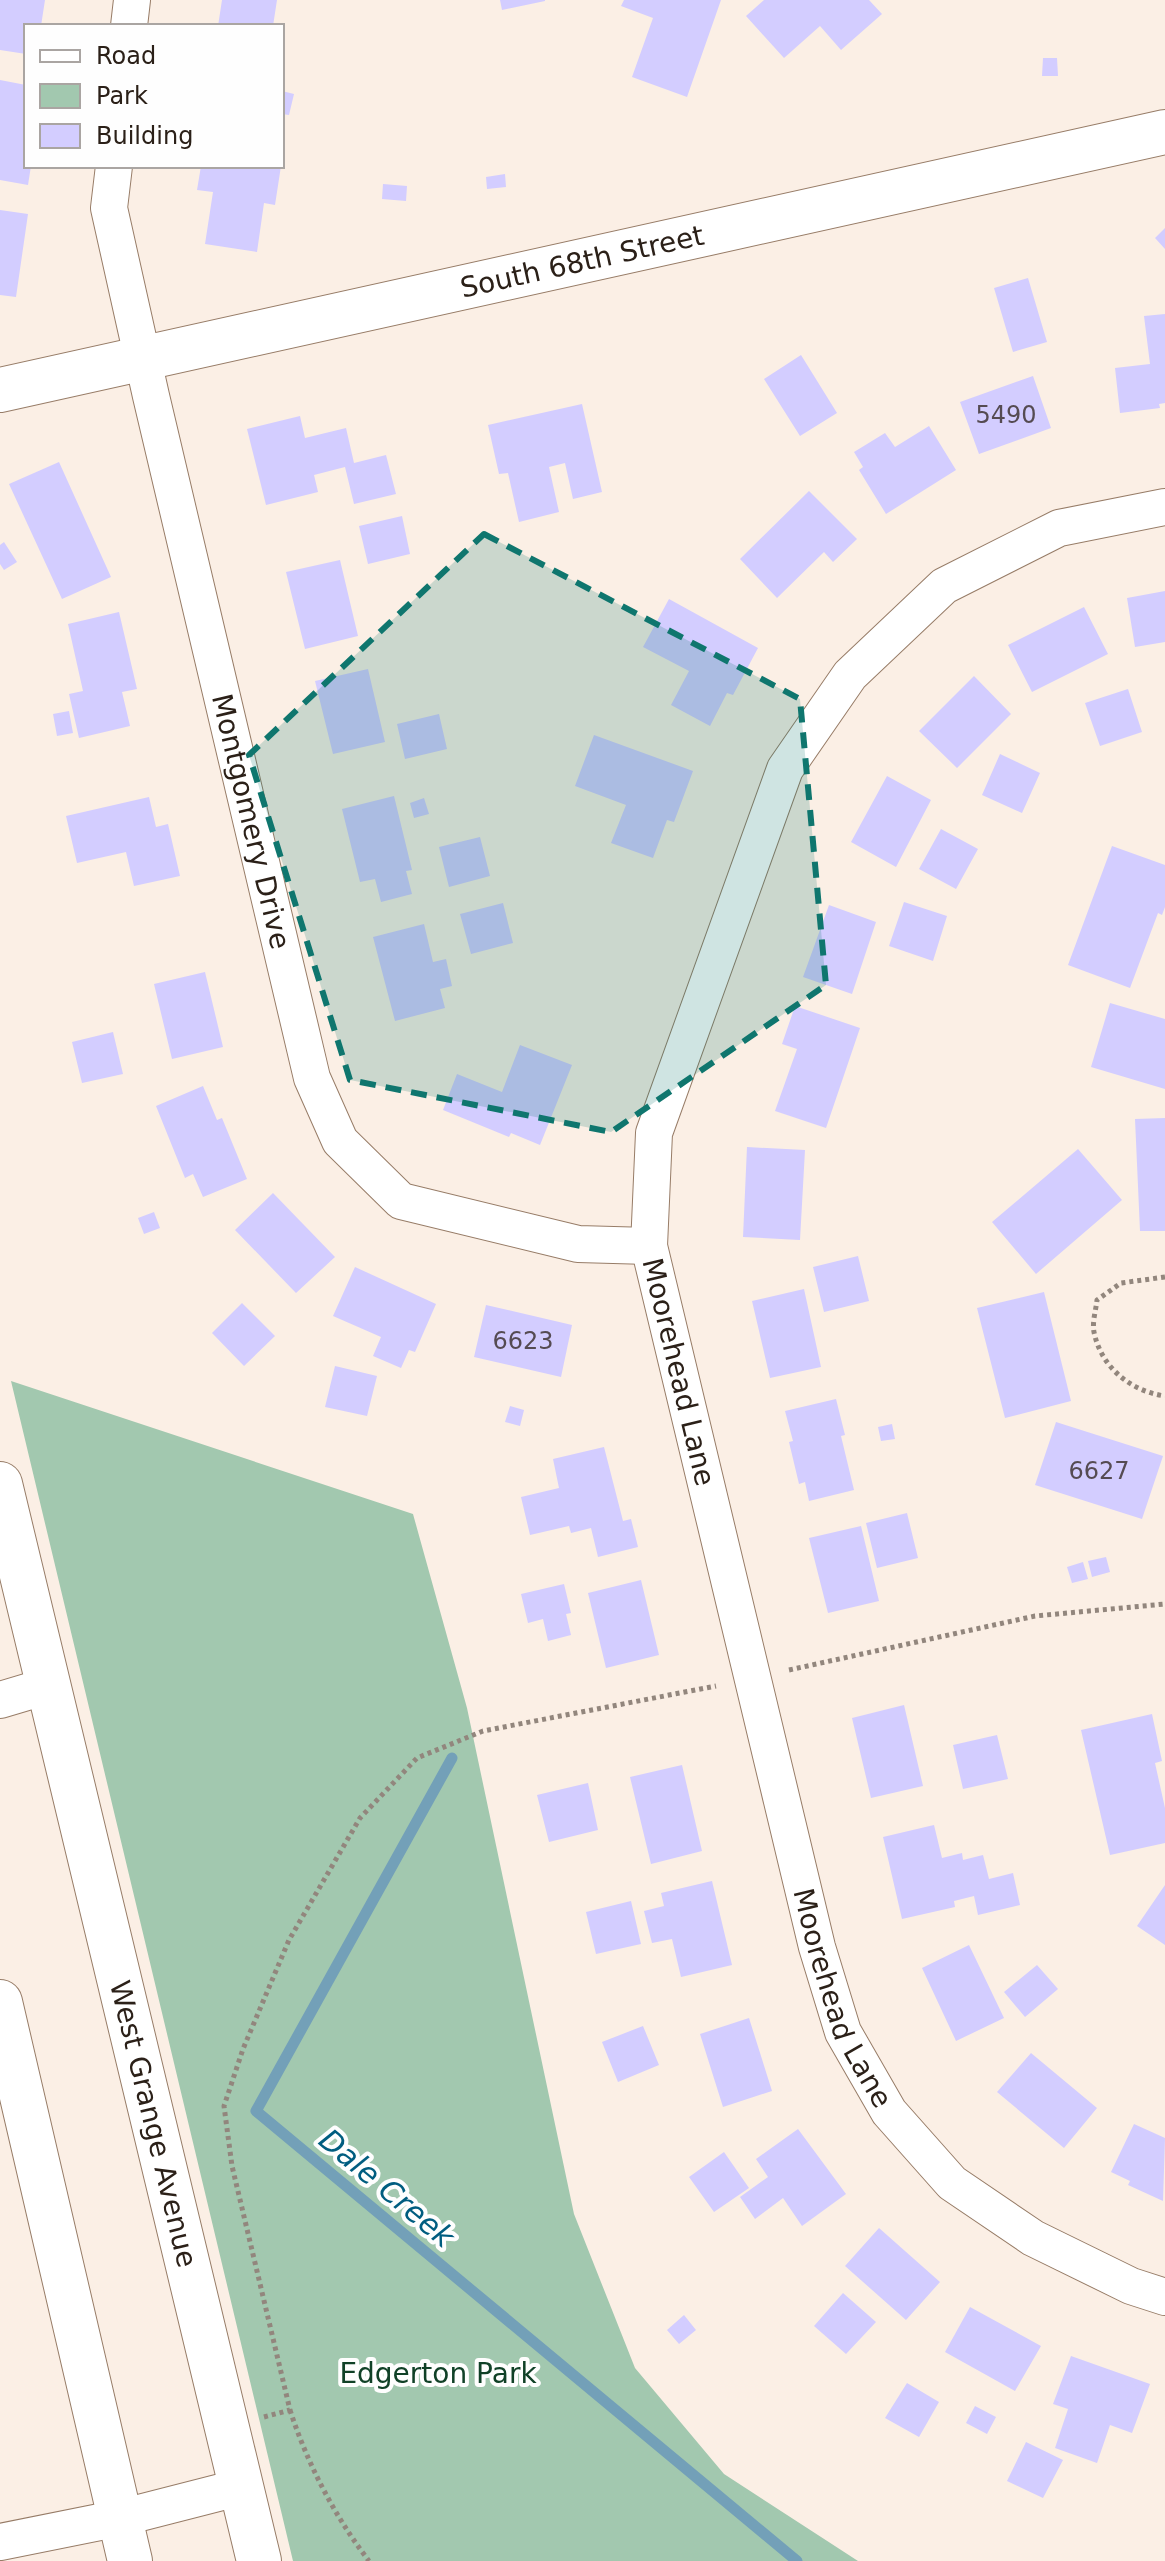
<svg xmlns="http://www.w3.org/2000/svg" width="1165" height="2561" viewBox="0 0 1165 2561" font-family="'DejaVu Sans',sans-serif">
  <style>
    .green { fill: #a2c8af }
    .lines { fill: none; stroke-linecap: round; stroke-linejoin: round }
    .stream { stroke: #73a0b8; stroke-width: 11 }
    .building { fill: #d3cdff }
    .street-casing { stroke: #977c67; stroke-width: 38 }
    .secondary-casing { stroke: #977c67; stroke-width: 46 }
    .path { stroke: #92867d; stroke-width: 5; stroke-dasharray: 4 4; stroke-linecap: butt }
    .street { stroke: #fff; stroke-width: 36 }
    .secondary { stroke: #fff; stroke-width: 44 }
    .marked { fill: #0f766e; fill-opacity: 0.2; stroke: #0f766e; stroke-width: 6; stroke-dasharray: 16 10; stroke-linejoin: round }
    .labels { text-anchor: middle; dominant-baseline: central; stroke-width: 8; stroke-linejoin: round; paint-order: stroke }
    .number-label { font-size: 24px; fill: #554b52 }
    .street-label { font-size: 28px; fill: #2b2018; stroke: #fefefe }
    .park-label { font-size: 28px; fill: #104127; stroke: #fefefe }
    .water-label { font-size: 30px; font-style: italic; fill: #005d80; stroke: #fefefe }
  </style>
  <rect width="100%" height="100%" fill="#fbefe5"/>
  <path class="green" d="M11,1381L413,1514L467,1708L574,2214L635,2368L724,2474L858,2561H293Z"/>
  <g class="lines">
    <path class="stream" d="M452,1758L256,2111L797,2561"/>
  </g>
  <path class="building" d="M0,0H45L41,26H26V54L0,50Z
    M222,0H277L273,26H218Z
    M500,0H545V1L502,10Z
    M624,0H721L687,97L632,77L653,18L621,6Z
    M764,0H869L882,14L841,50L820,26L784,58L746,16Z
    M1043,58H1057L1058,76H1042Z
    M0,80L26,85V125L23,144L26,145V166H31L28,185L0,180Z
    M282,91L294,94L289,115L282,114Z
    M201,166H281L275,205L264,203L257,252L205,244L213,192L197,190Z
    M505,174L506,187L487,189L486,177Z
    M383,184L407,186L406,201L382,199Z
    M0,210L28,214L16,297L0,295Z
    M1165,228V249L1155,238Z
    M1028,278L1047,342L1013,352L994,288Z
    M1165,314V403L1159,404L1160,408L1120,413L1115,368L1150,364L1144,316Z
    M801,355L837,413L800,436L764,379Z
    M1033,376L1051,428L979,454L960,402Z
    M582,404L602,492L573,499L565,463L549,467L559,512L519,522L508,473L499,474L488,425Z
    M300,416L305,438L346,428L354,463L386,455L396,494L354,504L345,467L314,475L318,492L266,505L247,429Z
    M929,426L956,470L886,514L859,470L863,467L854,452L885,433L895,447Z
    M59,462L111,577L62,599L9,484Z
    M809,491L857,539L833,562L824,552L777,598L740,559Z
    M402,516L410,554L368,564L359,526Z
    M4,542L17,562L4,570L0,564V545Z
    M340,560L358,636L305,649L286,572Z
    M1165,591V642L1135,647L1127,598Z
    M669,599L758,648L733,695L727,693L710,726L671,705L689,671L643,647Z
    M1084,607L1108,654L1032,692L1008,645Z
    M119,612L137,689L122,692L130,726L79,738L69,694L83,691L68,624Z
    M368,669L385,742L333,754L315,681Z
    M974,676L1011,714L957,768L919,731Z
    M1128,689L1142,732L1100,746L1085,703Z
    M69,711L73,733L57,736L53,714Z
    M439,714L447,749L405,759L397,724Z
    M594,735L693,771L674,822L667,820L653,858L611,843L626,805L575,786Z
    M1000,754L1040,773L1022,813L982,795Z
    M887,776L931,800L896,867L851,842Z
    M394,796L412,870L406,871L412,894L381,902L375,879L360,882L342,809Z
    M149,797L156,827L168,824L180,876L134,886L126,852L77,863L66,816Z
    M424,798L429,814L414,818L410,803Z
    M941,829L978,849L956,889L919,869Z
    M480,837L490,876L449,887L439,847Z
    M1112,846L1165,865V907L1162,915L1158,913L1130,988L1068,965Z
    M904,902L947,916L933,961L889,946Z
    M503,903L513,943L471,954L460,914Z
    M829,905L876,922L852,994L803,977Z
    M424,924L433,962L446,959L452,986L440,989L445,1008L395,1021L373,937Z
    M205,972L223,1047L172,1059L154,984Z
    M1110,1003L1165,1019V1089L1091,1067Z
    M795,1006L860,1028L826,1128L775,1111L797,1049L782,1044Z
    M113,1032L123,1074L82,1083L72,1042Z
    M520,1045L572,1065L540,1145L511,1133L509,1137L443,1110L457,1074L502,1092Z
    M203,1086L217,1120L222,1118L247,1179L203,1197L193,1174L185,1178L156,1106Z
    M1165,1118V1231H1140L1135,1119Z
    M747,1147L805,1150L800,1240L743,1237Z
    M1078,1149L1122,1200L1036,1274L992,1222Z
    M273,1193L335,1257L296,1293L235,1230Z
    M154,1212L160,1228L144,1234L138,1218Z
    M858,1256L869,1301L824,1312L813,1267Z
    M355,1267L436,1304L415,1352L409,1350L401,1368L373,1356L381,1337L333,1316Z
    M804,1289L821,1367L770,1378L752,1301Z
    M1044,1292L1071,1401L1005,1418L977,1308Z
    M242,1303L275,1336L244,1366L212,1333Z
    M486,1305L572,1325L561,1377L474,1357Z
    M335,1366L377,1376L367,1416L325,1407Z
    M836,1399L845,1435L841,1436L854,1490L809,1501L805,1482L799,1484L789,1442L793,1441L785,1411Z
    M510,1406L524,1410L520,1426L505,1422Z
    M1056,1422L1163,1456L1142,1519L1035,1485Z
    M892,1424L895,1439L881,1441L878,1427Z
    M604,1447L623,1521L631,1519L638,1547L598,1557L591,1528L571,1533L569,1526L530,1535L521,1497L559,1488L553,1459Z
    M907,1513L918,1558L877,1568L866,1523Z
    M861,1526L879,1601L828,1613L809,1538Z
    M1106,1557L1110,1572L1092,1577L1088,1561Z
    M1083,1562L1088,1579L1072,1583L1067,1567Z
    M641,1580L659,1655L606,1668L588,1593Z
    M564,1584L571,1613L566,1614L571,1635L548,1641L543,1619L528,1623L521,1594Z
    M904,1705L923,1786L871,1798L852,1718Z
    M1152,1714L1162,1761L1155,1763L1165,1808V1843L1110,1855L1081,1730Z
    M997,1735L1008,1779L963,1789L953,1745Z
    M682,1765L702,1851L651,1864L630,1777Z
    M588,1783L598,1830L549,1842L537,1795Z
    M934,1825L942,1858L962,1853L963,1860L983,1855L989,1879L1013,1873L1020,1905L978,1915L974,1896L954,1901L955,1907L902,1919L883,1837Z
    M712,1881L732,1965L681,1977L672,1939L652,1943L644,1911L664,1906L661,1893Z
    M1165,1885V1945L1137,1926Z
    M631,1901L641,1944L596,1954L586,1912Z
    M969,1945L1004,2018L956,2041L922,1968Z
    M1037,1965L1058,1989L1025,2017L1004,1992Z
    M749,2018L772,2091L723,2107L700,2034Z
    M643,2026L659,2065L618,2082L602,2042Z
    M1031,2053L1097,2108L1064,2148L997,2092Z
    M1134,2124L1165,2138L1163,2201L1128,2185L1130,2181L1111,2172Z
    M798,2129L846,2194L802,2226L783,2198L755,2219L740,2197L768,2177L756,2159Z
    M724,2152L749,2188L714,2212L689,2177Z
    M879,2228L940,2282L906,2320L845,2266Z
    M843,2293L876,2322L846,2354L814,2326Z
    M970,2307L1041,2346L1015,2391L945,2352Z
    M684,2315L696,2330L679,2344L667,2330Z
    M1071,2356L1150,2384L1132,2433L1110,2425L1097,2463L1055,2448L1068,2409L1053,2404Z
    M907,2383L939,2402L919,2437L885,2418Z
    M975,2406L996,2417L987,2434L966,2423Z
    M1026,2442L1063,2460L1043,2498L1007,2481Z"/>
  <g class="lines">
    <g class="street-casing">
      <g id="street">
        <path d="M129,26L132,0"/>
        <path id="s1" d="M114,166L109,208L151,396L312,1078L340,1141L401,1201L578,1244L649,1246"/>
        <path id="s2" d="M1165,507L1059,528L944,586L850,675L785,769L654,1133L649,1246L817,1947L843,2032L889,2112L952,2183L1033,2238L1131,2286L1165,2297"/>
        <path d="M0,1700L47,1686"/>
        <path d="M0,2542L120,2518L241,2487"/>
      </g>
    </g>
    <g class="secondary-casing">
      <g id="secondary">
        <path id="s3" d="M0,390L1165,132"/>
        <path id="s4" d="M0,1484L259,2561"/>
        <path d="M0,2002L130,2561"/>
      </g>
    </g>
    <path class="path" d="M1165,1277L1121,1283L1097,1300C1096,1310 1092,1322 1094,1332C1101,1367 1130,1391 1165,1396
      M789,1670L1035,1616L1165,1604
      M290,2410C307,2463 335,2517 369,2561
      M264,2417L290,2410L232,2166L224,2106L243,2049L289,1940L360,1818L417,1758L483,1731L716,1686"/>
    <use href="#street" class="street"/>
    <use href="#secondary" class="secondary"/>
  </g>
  <path class="marked" d="M484,534L800,699L826,985L611,1132L350,1080L249,755Z"/>
  <g class="labels">
    <g class="number-label">
      <text x="1006" y="415">5490</text>
      <text x="523" y="1341">6623</text>
      <text x="1099" y="1471">6627</text>
    </g>
    <g class="street-label">
      <text stroke="none"><textPath href="#s3" startOffset="596">South 68th Street</textPath></text>
      <text stroke="none"><textPath href="#s1" startOffset="672">Montgomery Drive</textPath></text>
      <text stroke="none"><textPath href="#s2" startOffset="1110">Moorehead Lane</textPath></text>
      <text stroke="none"><textPath href="#s2" startOffset="1758">Moorehead Lane</textPath></text>
      <text stroke="none"><textPath href="#s4" startOffset="658">West Grange Avenue</textPath></text>
    </g>
    <g class="park-label">
      <text x="438" y="2373">Edgerton Park</text>
    </g>
    <g class="water-label">
      <text transform="translate(387 2188) rotate(40)">Dale Creek</text>
    </g>
  </g>
  <rect x="24" y="24" width="260" height="144" fill="#fefefe" stroke="#aaa5a2" stroke-width="2"/>
  <rect x="40" y="50" width="40" height="12" fill="#ffffff" stroke="#aaa5a2" stroke-width="2"/>
  <text x="96" y="64" font-size="24" fill="#2b2018">Road</text>
  <rect x="40" y="84" width="40" height="24" fill="#a2c8af" stroke="#aaa5a2" stroke-width="2"/>
  <text x="96" y="104" font-size="24" fill="#2b2018">Park</text>
  <rect x="40" y="124" width="40" height="24" fill="#d3cdff" stroke="#aaa5a2" stroke-width="2"/>
  <text x="96" y="144" font-size="24" fill="#2b2018">Building</text>
</svg>
